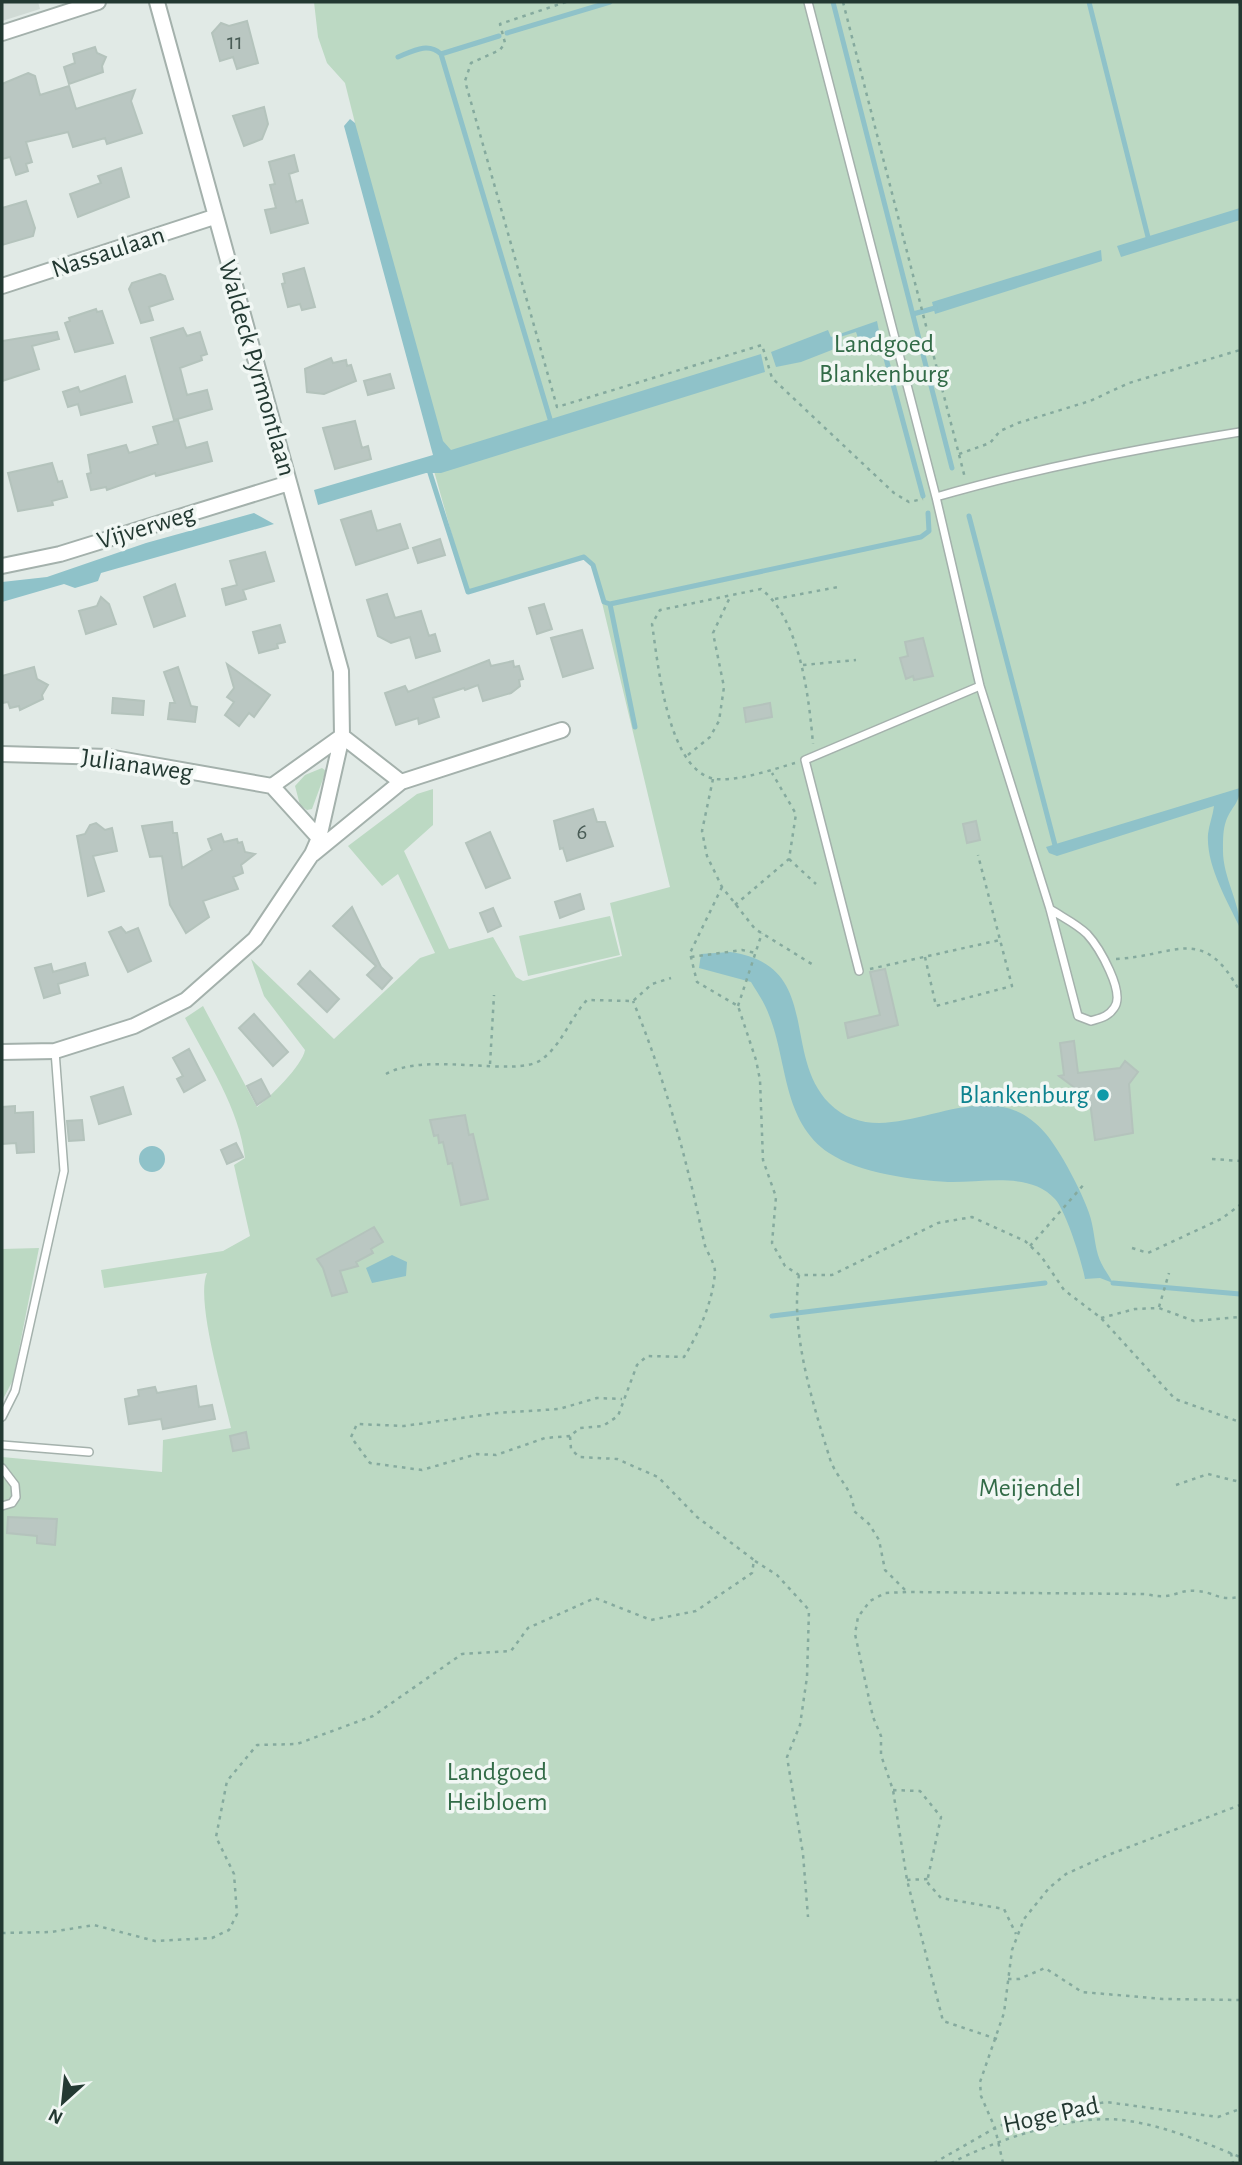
<svg xmlns="http://www.w3.org/2000/svg" width="1242" height="2165" viewBox="0 0 1242 2165" font-family="'Alegreya Sans',sans-serif">
  <style>
    .built { fill: #d0dad5 }
    .green { fill: #bcd9c3 }
    .water { fill: #8fc2c9 }
    .lines { fill: none; stroke-linecap: round; stroke-linejoin: round }
    .stream { stroke: #8fc2c9; stroke-width: 5 }
    .building { fill: #bac7c2; stroke: #b4c3bc; stroke-width: 2 }
    .lane-casing { stroke: #a4b1ac; stroke-width: 10 }
    .street-casing { stroke: #a4b1ac; stroke-width: 18 }
    .path { stroke: #85aa9e; stroke-width: 2.5; stroke-dasharray: 3.5 5; stroke-linecap: butt }
    .lane { stroke: #fff; stroke-width: 7 }
    .street { stroke: #fff; stroke-width: 14 }
    .culture-dot { fill: #0f9aa8; stroke: #f1f7f4; stroke-width: 2.5 }
    .labels { text-anchor: middle; dominant-baseline: central; stroke-width: 7; stroke-linejoin: round; paint-order: stroke }
    .number-label { font-size: 23px; fill: #495c56 }
    .street-label { font-size: 26px; fill: #233932; stroke: #f1f7f4 }
    .park-label { font-size: 26px; fill: #326b47; stroke: #f1f7f4 }
    .culture-label { font-size: 26px; fill: #0d838f; stroke: #f1f7f4; text-anchor: end }
  </style>
  <rect width="100%" height="100%" fill="#e1eae6"/>
  <path class="built" d="M2,2H38L40,9L2,21Z"/>
  <path class="green" d="M314,2H1240V2163H2V1457L162,1472L163,1440L231,1428C224,1396 195,1300 207,1273L104,1288L101,1270L223,1251L250,1236L234,1165L245,1158C239,1108 208,1062 185,1018L203,1006L257,1107C270,1097 302,1066 305,1050L264,996L251,959L334,1039L420,958L435,953L398,874L382,886L348,846L417,794L433,789V825L404,851L449,949L493,937L516,977L523,981L622,956L610,903L670,887L593,565L584,558L468,592L434,471L436,443L350,128L355,123L345,83L327,63L318,37Z
    M322,768L326,771L312,809L307,810L300,805L295,786L305,775Z
    M610,916L620,955L528,976L519,936Z
    M39,1248L13,1380L2,1401V1249Z"/>
  <path class="water" d="M350,119L355,123L443,441L451,450L761,354L765,372L441,473H426L318,505L314,490L433,455L344,126Z
    M1240,208V220L1121,257L1117,246Z
    M1101,250L1102,261L935,314L932,302Z
    M877,321L880,336L859,341L856,332L840,337L842,346L801,362L776,367L771,352L828,330L831,337Z
    M254,513L274,524L101,573L98,581L75,588L64,584L2,602V582L47,577L146,543Z
    M1240,788C1240,803 1231,807 1226,821C1223,829 1223,840 1223,848C1222,877 1240,901 1240,928C1227,900 1206,866 1208,834C1209,825 1213,815 1214,806L1057,856L1049,853L1046,847Z
    M730,952C823,965 781,1054 829,1103C890,1164 983,1058 1046,1134C1061,1152 1082,1192 1089,1213C1094,1227 1094,1241 1098,1255C1101,1265 1108,1274 1113,1283L1100,1278L1085,1279C1082,1262 1066,1211 1055,1199C1030,1171 981,1183 948,1182C912,1180 859,1173 829,1153C782,1121 788,1062 769,1015C765,1003 757,992 751,982L699,968L701,954Z
    M139 1159a13 13 0 1 1 26 0a13 13 0 1 1-26 0Z
    M392,1255L407,1262L406,1276L372,1283L366,1268Z"/>
  <g class="lines">
    <path class="stream" d="M833,2L952,468
      M1089,2L1148,237
      M507,33L610,2
      M499,36L441,54L550,419
      M398,57C413,51 428,42 441,54
      M913,314L935,308
      M880,336L923,496
      M430,473L468,592L584,557L593,565L604,602L610,604L921,537L929,531L928,513
      M969,516L1056,849
      M610,604L635,727
      M1113,1283L1240,1294
      M772,1316L1045,1283"/>
  </g>
  <path class="building" d="M247,21L258,63L237,69L233,57L220,61L212,33L221,23L229,26Z
    M95,47L97,53L106,57L102,66L103,72L69,84L64,67L75,63L73,54Z
    M28,73L35,76L40,95L69,86L76,109L135,90L131,101L142,133L107,144L105,138L73,147L68,132L26,142L32,162L26,164L28,171L16,175L10,157L2,159V84Z
    M264,107L268,124L262,139L244,146L233,116Z
    M294,155L298,171L289,174L296,202L302,200L308,223L271,233L265,210L276,208L270,185L275,184L269,162Z
    M121,168L129,197L78,217L70,194L101,183L98,176Z
    M26,201L35,228L33,236L2,245V208Z
    M304,268L315,307L302,310L300,304L288,307L282,284L285,283L283,274Z
    M160,274L165,276L173,299L149,307L153,320L141,323L129,289L132,283Z
    M96,309L97,312L102,311L113,343L75,352L65,323L70,321L69,318Z
    M183,328L187,336L200,332L207,354L201,356L202,360L180,368L187,395L207,390L212,409L174,420L151,338Z
    M57,332L59,339L32,346L39,369L2,381V341Z
    M331,358L333,363L346,360L347,366L351,365L356,381L324,394L307,392L305,369Z
    M390,374L394,388L368,395L364,381Z
    M125,376L132,402L81,415L78,404L68,407L63,392L78,387L80,392Z
    M178,420L186,448L207,442L212,461L156,476L155,473L107,490L106,487L91,490L87,474L91,473L88,455L126,445L129,453L158,444L153,427Z
    M355,421L362,448L368,446L371,459L335,469L323,428Z
    M52,463L58,482L62,481L67,497L52,501L53,505L18,511L8,473Z
    M371,511L377,531L400,524L408,548L356,565L341,520Z
    M440,539L445,555L418,563L413,548Z
    M265,552L274,581L243,590L246,599L226,605L222,589L237,585L230,561Z
    M175,584L185,616L154,627L144,597Z
    M387,594L395,618L421,611L429,636L435,634L440,651L416,658L410,637L391,643L378,636L367,600Z
    M101,597L109,604L116,624L86,634L79,611L97,606Z
    M544,604L552,629L537,634L529,608Z
    M280,625L285,642L277,644L278,648L259,653L253,632Z
    M582,630L593,668L563,677L551,638Z
    M923,638L933,676L914,680L913,676L906,679L900,658L908,656L905,642Z
    M489,660L491,666L513,661L514,667L519,666L523,679L519,680L520,686L511,693L483,701L478,685L465,690L464,688L433,698L439,717L419,724L418,718L396,725L385,693L405,686L408,692Z
    M227,664L270,695L254,717L249,713L239,726L225,715L234,702L227,697L234,688Z
    M34,667L37,679L48,685L42,695L43,699L20,710L19,706L10,708L8,702L2,703V676Z
    M178,667L191,706L197,707L195,722L168,719L170,703H175L164,672Z
    M113,698L144,701L143,715L112,713Z
    M770,703L772,717L746,722L744,708Z
    M593,809L597,822H605L613,846L567,861L563,848L560,849L554,821Z
    M976,821L980,840L967,843L963,824Z
    M172,822L173,833H177L182,868L212,850L208,839L221,834L224,842L237,839L238,843L242,842L245,852L255,854L241,865L243,873L233,877L238,889L203,901L209,917L186,933L170,905L162,856L150,857L142,826Z
    M96,823L105,830L112,828L117,851L93,856L104,891L88,896L77,836L85,834L90,825Z
    M490,832L510,878L486,888L466,843Z
    M580,894L584,909L560,918L555,902Z
    M352,907L381,967L392,978L382,989L367,975L376,966L333,926Z
    M493,908L501,926L488,932L480,913Z
    M121,927L126,933L138,928L151,961L128,972L109,932Z
    M85,963L88,975L58,984L60,993L44,998L35,968L51,964L53,972Z
    M885,969L898,1025L848,1038L845,1023L880,1015L870,972Z
    M310,971L339,999L327,1012L298,984Z
    M254,1014L288,1052L273,1066L239,1028Z
    M1074,1041L1078,1073L1120,1068L1125,1061L1138,1072L1129,1084L1133,1133L1095,1140L1090,1102L1077,1104L1075,1088L1059,1076L1064,1075L1060,1043Z
    M189,1049L205,1080L184,1092L177,1079L183,1076L173,1058Z
    M261,1079L270,1096L257,1105L247,1086Z
    M123,1087L131,1114L99,1124L91,1097Z
    M15,1106V1113L33,1112L34,1152L17,1153L16,1143L2,1144V1107Z
    M465,1115L469,1135L473,1134L488,1199L461,1205L452,1163L448,1164L443,1142L439,1143L438,1135L434,1136L430,1120Z
    M82,1120L84,1140L69,1141L67,1121Z
    M236,1143L243,1157L227,1164L221,1150Z
    M374,1227L383,1242L371,1249L373,1253L356,1262L358,1266L340,1271L347,1292L332,1296L323,1268L317,1259Z
    M196,1386L199,1407L212,1405L215,1419L163,1429L161,1419L129,1424L125,1399L139,1396L138,1390L155,1387L157,1393Z
    M246,1432L249,1448L233,1451L230,1436Z
    M8,1517L57,1519L55,1545L37,1543V1536L7,1533Z"/>
  <g class="lines">
    <g class="lane-casing">
      <path id="lane" d="M808,2L936,497L980,686L1050,909L1078,1016L1091,1021C1100,1018 1108,1017 1114,1008C1126,993 1099,947 1087,934C1077,924 1062,917 1050,909
        M936,497C1036,468 1137,449 1240,432
        M859,971L805,760L980,686
        M2,1417L15,1391L64,1171L55,1051
        M2,1445L89,1452
        M2,1468L15,1485L16,1497L12,1503L2,1506"/>
    </g>
    <g class="street-casing">
      <path id="street" d="M2,33L98,2
        M2,286L214,217
        M2,566L60,554L289,483
        M342,736L401,782
        M2,754L108,757L272,786L319,838
        M272,786L342,736
        M313,854L401,782L562,730
        M2,1052L55,1051L134,1026L186,1000L255,939L312,854L319,838L342,736L341,671L157,2"/>
    </g>
    <path class="path" d="M566,2L500,24L505,43L500,50L471,63L465,81L557,407L762,345L772,378L894,493L909,502L923,499
      M843,2L965,478
      M1239,2L1240,7
      M959,454L990,443L1000,431L1018,423L1090,401L1129,383L1240,350
      M775,599L838,587
      M803,665L856,660
      M688,755L710,737L719,721L724,687L713,633L731,595
      M795,763C774,769 731,784 711,778C667,765 658,663 652,624L660,610L761,589C800,619 809,697 813,744
      M713,779L702,831L707,856L722,887L755,929L815,966
      M789,859L816,884
      M722,887L690,953L697,982L738,1006L756,1060L760,1080L763,1160L776,1197L772,1243L785,1266L799,1275H832L938,1223L972,1217L1025,1241L1041,1256L1064,1290L1101,1318L1175,1399L1240,1422
      M735,905L789,859L796,814L772,773
      M691,957L742,950L756,953
      M925,957L936,1006L1012,986L978,855
      M1116,959C1176,956 1203,923 1240,992
      M870,969L1000,940
      M738,1006L762,933
      M490,1064L494,995
      M386,1074C427,1051 515,1078 541,1060C562,1045 570,1018 587,1000L633,1001L652,984L671,978
      M1212,1159L1240,1161
      M1030,1246L1086,1182
      M1132,1248L1148,1253L1221,1219L1240,1205
      M799,1275C790,1332 813,1404 830,1459C837,1480 852,1486 854,1511L869,1524L879,1540L885,1570L906,1591
      M1159,1307L1169,1273
      M1101,1318L1135,1309L1159,1308L1194,1321L1240,1317
      M570,1436L545,1438L496,1455L477,1454L422,1470L370,1463L351,1437L357,1424L404,1426L497,1413L559,1409L597,1398L622,1399
      M1176,1485L1208,1474L1240,1482
      M755,1561L777,1575L809,1610L807,1677L800,1725L787,1757L803,1854L808,1917
      M893,1790L920,1791L941,1817L927,1882L941,1898L1004,1909L1016,1934
      M907,1880L928,1879
      M2,1933L51,1932L94,1925L155,1941L212,1938L229,1930L237,1914L234,1874L216,1837L227,1781L257,1745L297,1744L373,1716L462,1654L511,1651L528,1628L595,1598L651,1620L696,1611L752,1573L754,1560L697,1517L658,1477L617,1459L579,1457L571,1449L570,1436L580,1428L603,1426L618,1416L637,1365L647,1356L684,1357C699,1333 713,1301 715,1272C715,1262 706,1252 704,1242C687,1160 665,1079 633,1001
      M1008,1979H1019L1045,1968L1082,1992L1163,1999L1240,2000
      M997,2039L943,2021L907,1880L893,1790L881,1755V1736L873,1717L855,1634L858,1617L870,1601L885,1593L907,1592L1146,1594C1174,1601 1176,1589 1196,1591C1216,1592 1216,1601 1240,1597
      M1231,2153L1233,2163
      M934,2163L995,2128L1019,2118L1106,2102L1218,2117L1240,2109
      M951,2163C996,2140 1071,2114 1122,2120C1163,2125 1203,2142 1240,2157
      M1003,2163L995,2128L981,2096L980,2082L1004,2013L1012,1950L1024,1919L1049,1888L1066,1874L1108,1855L1240,1805"/>
    <use href="#lane" class="lane"/>
    <use href="#street" class="street"/>
  </g>
  <circle class="culture-dot" cx="1103" cy="1095" r="7"/>
  <g class="labels">
    <g class="number-label">
      <text x="235" y="42">11</text>
      <text x="582" y="832">6</text>
    </g>
    <g class="street-label">
      <text transform="translate(108 252) rotate(-18)">Nassaulaan</text>
      <text transform="translate(257 368) rotate(74)">Waldeck Pyrmontlaan</text>
      <text transform="translate(146 527) rotate(-17)">Vijverweg</text>
      <text transform="translate(137 765) rotate(8)">Julianaweg</text>
      <text transform="translate(1051 2115) rotate(-12)">Hoge Pad</text>
    </g>
    <g class="park-label">
      <text x="884" y="344">Landgoed<tspan x="884" dy="30">Blankenburg</tspan></text>
      <text x="1030" y="1488">Meijendel</text>
      <text x="497" y="1772">Landgoed<tspan x="497" dy="30">Heibloem</tspan></text>
    </g>
    <g class="culture-label">
      <text x="1089" y="1095">Blankenburg</text>
    </g>
  </g>
  <rect width="1242" height="2165" fill="none" stroke="#233932" stroke-width="7"/>
  <g transform="translate(63 2102) rotate(207)" stroke="#f1f7f4" stroke-width="5" paint-order="stroke">
  <path d="M0-5L12 26L0 18L-12 26Z" fill="#233932"/>
  <text y="-10" font-size="19" font-weight="bold" text-anchor="middle" fill="#233932">N</text>
  </g>
</svg>
